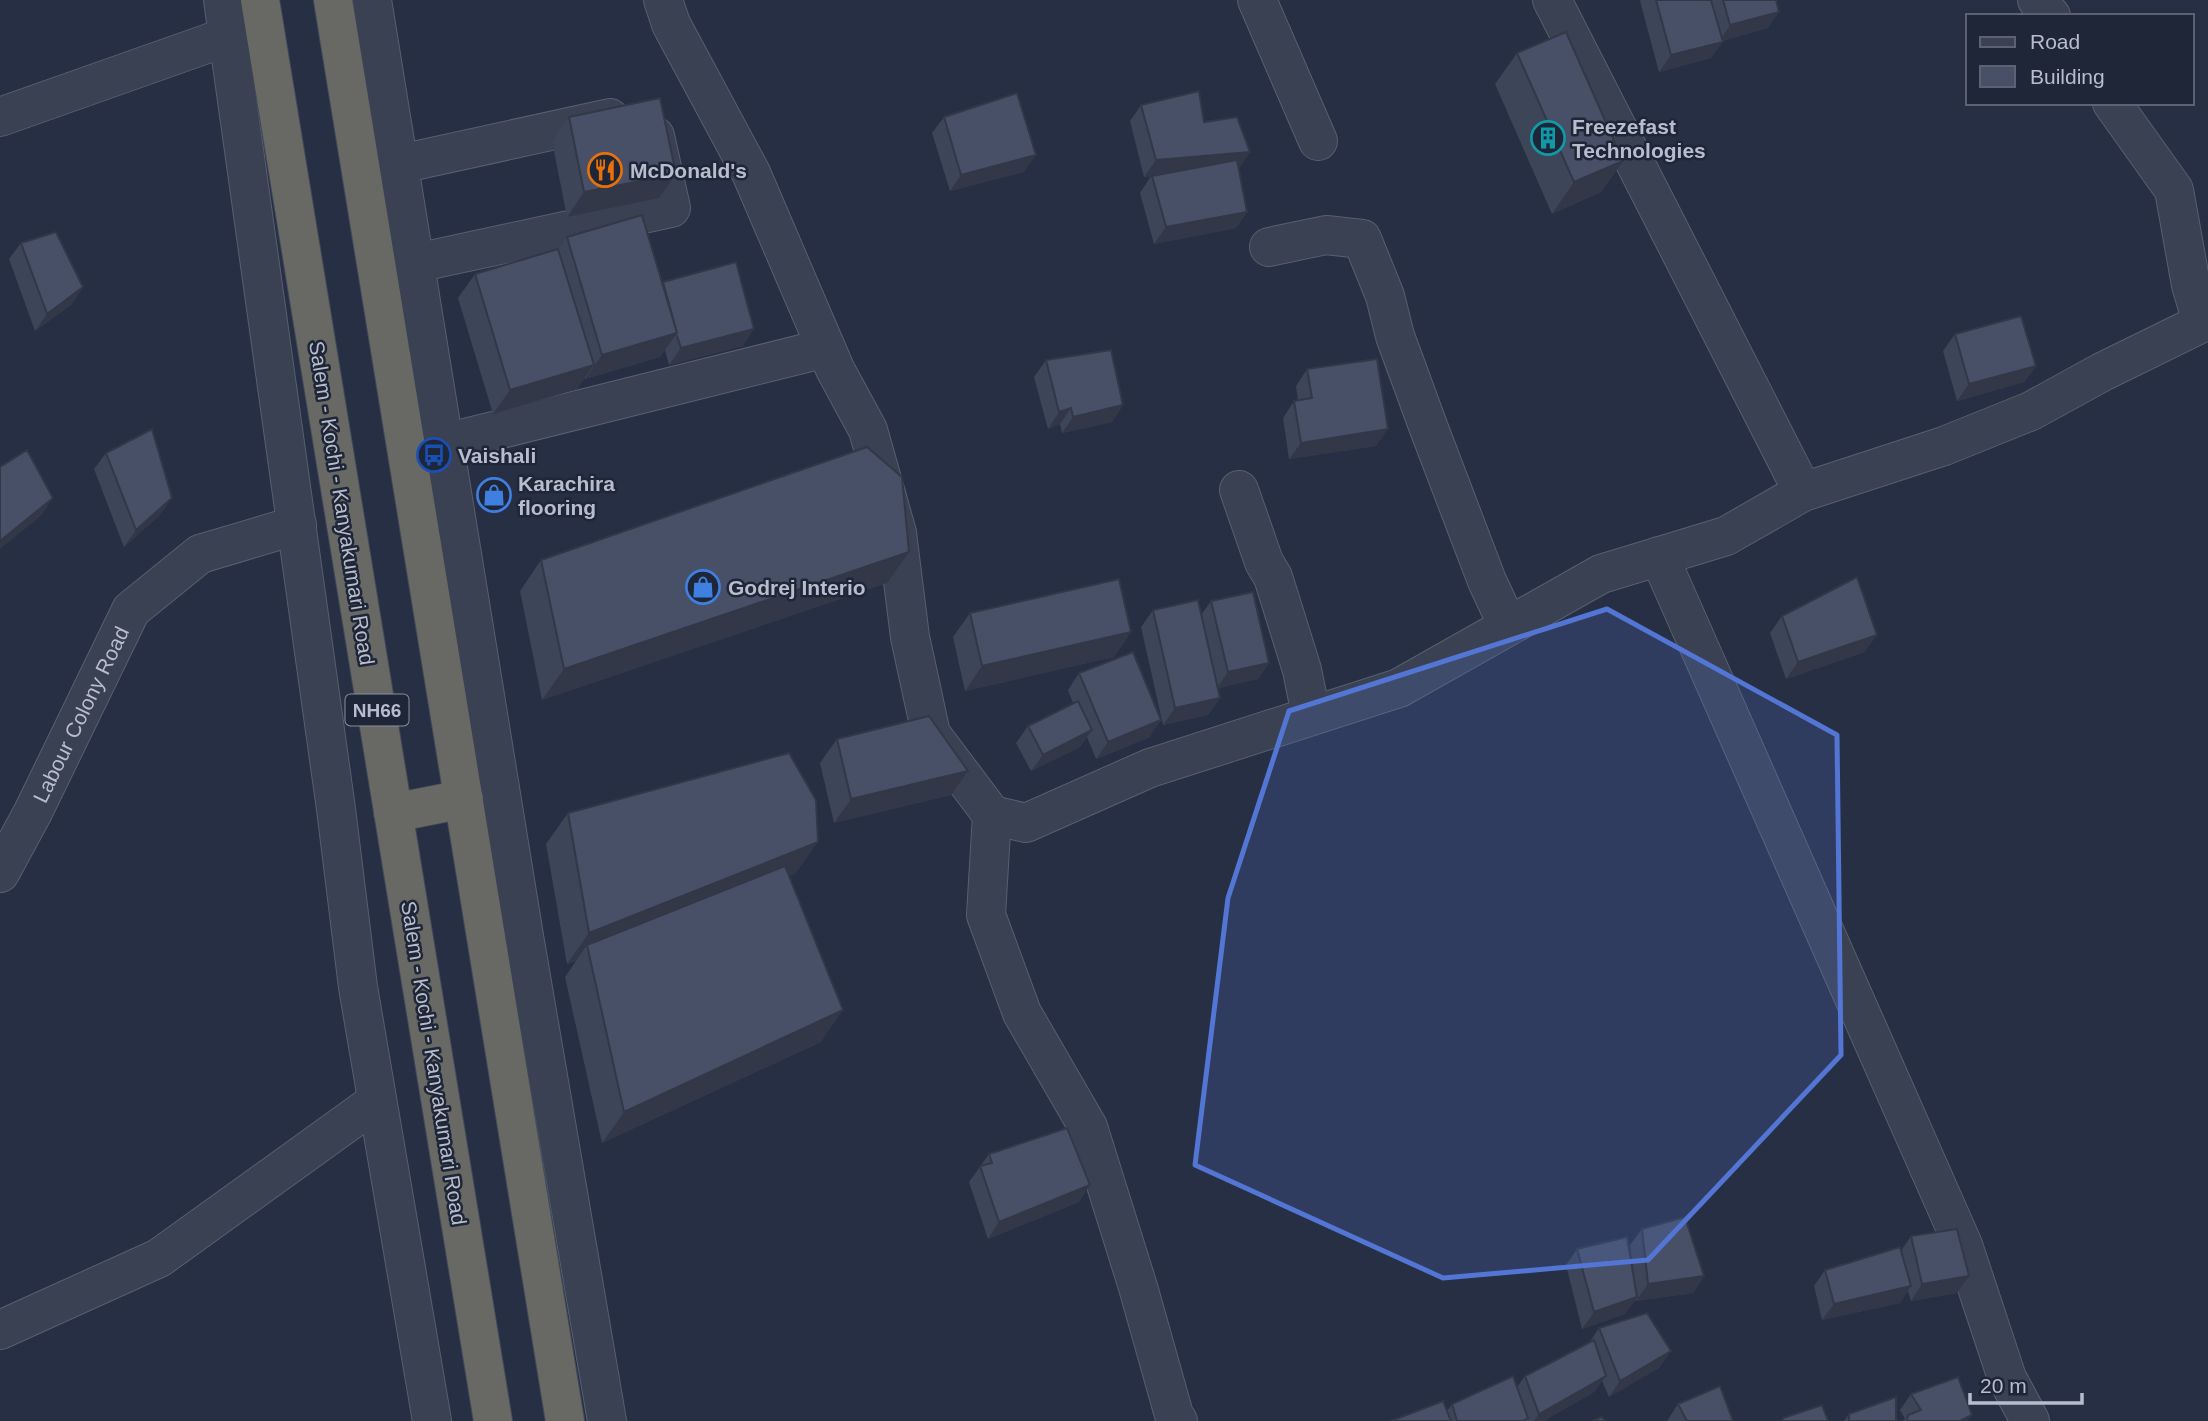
<svg xmlns="http://www.w3.org/2000/svg" width="2208" height="1421" viewBox="0 0 2208 1421" font-family="Helvetica,sans-serif">
  <style>
    .lines { fill: none; stroke-linecap: round; stroke-linejoin: round }
    .minor-casing { stroke: #585f6f; stroke-width: 40 }
    .tertiary-casing { stroke: #585f6f; stroke-width: 40 }
    .trunk-casing { stroke: #424959; stroke-width: 40 }
    .minor { stroke: #3a4152; stroke-width: 38 }
    .tertiary { stroke: #3a4152; stroke-width: 38 }
    .trunk { stroke: #686864; stroke-width: 38 }
    .wall { fill: #3d4559 }
    .shaded-wall { fill: #323848 }
    .building { fill: #475067; stroke: #323848; stroke-width: 2 }
    .marked { fill: #5375d4; fill-opacity: 0.2; stroke: #5375d4; stroke-width: 5; stroke-linejoin: round }
    .labels { text-anchor: middle; dominant-baseline: central; stroke-width: 5; stroke-linejoin: round; paint-order: stroke }
    .shield { fill: #1f2637; stroke: #89909f; stroke-width: 2 }
    .shield-label { font-size: 19px; font-weight: bold; fill: #b7bdcc }
    .poi-label { font-size: 21px; font-weight: bold; fill: #b7bdcc; stroke: #1f2637; text-anchor: start }
    .street-label { font-size: 21px; fill: #b7bdcc; stroke: #1f2637 }
  </style>
  <rect width="100%" height="100%" fill="#262f43"/>
  <g class="lines">
    <g class="minor-casing">
      <g id="minor">
        <path d="M663,0L671,24L751,173L835,369L868,430L897,533L910,637L931,734L992,815L1026,823L1150,768L1399,688L1601,574L1726,536L1803,492L1944,446L2031,411L2102,372L2208,320"/>
        <path d="M1257,0L1318,141"/>
        <path d="M1552,0L1803,492"/>
        <path d="M2037,0L2051,16"/>
        <path d="M2112,103L2174,190L2191,285L2202,322"/>
        <path d="M0,117L229,36"/>
        <path d="M400,164L610,118"/>
        <path d="M1269,247L1326,235L1362,239L1385,296L1395,336L1428,426L1487,581L1508,626"/>
        <path d="M416,263L671,208L655,136"/>
        <path d="M445,443L826,348"/>
        <path d="M1239,490L1264,562L1273,577L1302,670L1311,715"/>
        <path d="M1659,556L1963,1245L2007,1378L2030,1421"/>
        <path d="M992,815L986,915L1022,1013L1088,1127L1138,1287L1174,1415L1178,1421"/>
        <path id="s1" d="M0,873L33,812L131,610L200,554L297,525"/>
        <path d="M0,1330L159,1258L377,1101"/>
      </g>
    </g>
    <g class="tertiary-casing">
      <path id="tertiary" d="M223,0L336,809L358,987L432,1421
        M372,0L524,936L607,1421"/>
    </g>
    <g class="trunk-casing">
      <path id="trunk" d="M260,0L493,1421
        M333,0L565,1421
        M393,813L464,799"/>
    </g>
    <use href="#minor" class="minor"/>
    <use href="#tertiary" class="tertiary"/>
    <use href="#trunk" class="trunk"/>
  </g>
  <path class="wall" d="M1641,0H1776L1768,28L1722,41L1711,58L1659,72L1640,1Z
    M1517,53L1623,161L1601,192L1552,214L1495,84Z
    M1141,105L1204,122L1250,152L1239,168L1247,212L1236,228L1154,244L1140,193L1151,176L1144,177L1130,121Z
    M569,117L659,198L567,217L552,141Z
    M944,117L1024,172L950,191L932,133Z
    M567,237L662,283L743,346L669,365L665,350L660,357L585,379V377L577,389L493,414L458,298L475,274L558,249Z
    M21,243L83,287L72,304L35,331L9,259Z
    M1955,334L2036,366L2024,382L1957,401L1943,351Z
    M1046,360L1123,405L1112,422L1062,433L1060,424L1048,429L1034,377Z
    M1307,369L1376,446L1289,459L1283,418L1294,401H1298L1296,386Z
    M106,453L160,515L124,547L94,469Z
    M541,560L887,583L542,700L520,591Z
    M1211,601L1269,663L1258,679L1217,688L1220,698L1208,715L1163,725L1141,627L1153,610L1201,615Z
    M970,613L1131,632L1114,657L965,691L953,637Z
    M1782,616L1865,652L1786,679L1770,633Z
    M1079,673L1150,737L1096,759L1087,737L1080,747L1031,771L1016,743L1028,726L1073,703L1068,690Z
    M837,739L951,795L834,823L820,763Z
    M568,813L796,873L789,876L821,1042L602,1143L565,977L576,961L567,964L546,844Z
    M989,1154L1079,1202L988,1239L969,1182Z
    M1642,1229L1704,1276L1693,1293L1636,1301V1299L1625,1314L1582,1329L1566,1265L1577,1249L1634,1278L1630,1245Z
    M1911,1236L1957,1293L1911,1301L1908,1291L1900,1303L1822,1320L1814,1286L1825,1270L1901,1251Z
    M1599,1328L1671,1351L1659,1368L1609,1397L1602,1381L1594,1392L1544,1421H1391L1447,1411L1452,1404L1517,1387L1525,1376L1589,1343Z
    M1911,1394L1972,1415L1967,1421H1903L1905,1419L1900,1410Z
    M1678,1404L1733,1421H1667Z
    M1849,1414L1896,1421H1844Z"/>
  <path class="shaded-wall" d="M1779,12L1768,28L1719,42L1730,25Z
    M1723,42L1711,58L1659,72L1671,55Z
    M1250,152L1239,168L1144,177L1156,160Z
    M1036,155L1024,172L950,191L961,175Z
    M1623,161L1601,192L1552,214L1574,182Z
    M676,174L659,198L567,217L584,192Z
    M1247,212L1236,228L1154,244L1166,227Z
    M83,287L72,304L35,331L47,314Z
    M754,329L743,346L669,365L681,348Z
    M677,333L660,357L585,379L602,355Z
    M594,365L577,389L493,414L510,390Z
    M2036,366L2024,382L1957,401L1969,384Z
    M1123,405L1112,422L1062,433L1073,417Z
    M1071,408L1060,424L1048,429L1059,412Z
    M1388,429L1376,446L1289,459L1301,443Z
    M53,498L42,515L0,549V541Z
    M172,498L160,515L124,547L136,530Z
    M909,552L887,583L542,700L564,669Z
    M1131,632L1114,657L965,691L982,666Z
    M1877,635L1865,652L1786,679L1798,662Z
    M1269,663L1258,679L1216,689L1228,672Z
    M1220,698L1208,715L1163,725L1175,708Z
    M1161,720L1150,737L1096,759L1108,742Z
    M1092,730L1080,747L1031,771L1043,755Z
    M968,771L951,795L834,823L851,799Z
    M818,842L796,873L589,955L587,945L576,961L567,964L589,933Z
    M843,1010L821,1042L602,1143L624,1112Z
    M1090,1185L1079,1202L988,1239L999,1222Z
    M1704,1276L1693,1293L1636,1301L1648,1284Z
    M1969,1276L1957,1293L1911,1301L1922,1284Z
    M1911,1286L1900,1303L1822,1320L1834,1304Z
    M1637,1297L1625,1314L1582,1329L1594,1312Z
    M1671,1351L1659,1368L1609,1397L1620,1381Z
    M1606,1376L1594,1392L1544,1421H1534L1539,1414Z
    M1972,1415L1967,1421H1960Z"/>
  <path class="building" d="M1656,0H1711L1723,42L1671,55Z
    M1723,0H1776L1779,12L1730,25Z
    M1566,32L1623,161L1574,182L1517,53Z
    M1199,91L1204,122L1237,117L1250,152L1156,160L1141,105Z
    M1017,93L1036,155L961,175L944,117Z
    M660,98L676,174L584,192L569,117Z
    M1237,160L1247,212L1166,227L1152,176Z
    M642,215L677,333L602,355L567,237Z
    M56,232L83,287L47,314L21,243Z
    M558,249L594,365L510,390L475,274Z
    M736,262L754,329L681,348L676,333H677L663,282Z
    M2021,316L2036,366L1969,384L1955,334Z
    M1111,350L1123,405L1073,417L1071,408L1059,412L1046,360Z
    M1377,359L1388,429L1301,443L1294,401L1312,398L1307,369Z
    M152,429L172,498L136,530L106,453Z
    M867,447L902,477L909,552L564,669L541,560Z
    M27,450L53,498L0,541V467Z
    M1857,577L1877,635L1798,662L1782,616Z
    M1119,579L1131,632L982,666L970,613Z
    M1253,592L1269,663L1228,672L1211,601Z
    M1198,600L1220,698L1175,708L1153,610Z
    M1133,652L1161,720L1108,742L1079,673Z
    M1078,701L1092,730L1043,755L1028,726Z
    M929,716L968,771L851,799L837,739Z
    M789,753L816,800L818,842L589,933L568,813Z
    M785,866L843,1010L624,1112L587,945Z
    M1067,1128L1090,1185L999,1222L980,1166L992,1163L989,1154Z
    M1685,1217L1704,1276L1648,1284L1642,1229Z
    M1957,1229L1969,1276L1922,1284L1911,1236Z
    M1627,1237L1637,1297L1594,1312L1577,1249Z
    M1900,1247L1911,1286L1834,1304L1825,1270Z
    M1647,1313L1671,1351L1620,1381L1599,1328Z
    M1594,1340L1606,1376L1539,1414L1525,1376Z
    M1513,1376L1528,1418L1523,1421H1457L1452,1404Z
    M1958,1377L1972,1415L1960,1421H1907L1908,1415L1921,1410L1911,1394Z
    M1720,1386L1733,1421H1687L1678,1404Z
    M1896,1397V1421H1849V1414Z
    M1443,1401L1451,1421H1391Z
    M1822,1405L1828,1421H1783V1418Z
    M1602,1417L1605,1421H1592Z"/>
  <path class="marked" d="M1607,609L1837,735L1841,1055L1648,1260L1443,1278L1195,1165L1228,898L1289,711Z"/>
  <defs>
    <g id="building-ring" transform="scale(1.75)"><circle r="9.5" fill="#1f2637" stroke="#0f9aa8" stroke-width="1.5"/><path d="M-4-6H4V6H1V3H-1V6H-4ZM-2.5-4.3h1.7v1.8h-1.7ZM.8-4.3h1.7v1.8H.8ZM-2.5-1h1.7V.8h-1.7ZM.8-1h1.7V.8H.8Z" fill="#0f9aa8"/></g>
    <g id="restaurant-ring" transform="scale(1.75)"><circle r="9.5" fill="#1f2637" stroke="#e8710a" stroke-width="1.5"/><path d="M-5-6h1v4h1v-4h1v4h1v-4h1v5L-1.5 .5V6h-2V.5L-5-1ZM5-6V6H3V1.5H1.5Q1.5-4 5-6Z" fill="#e8710a"/></g>
    <g id="bus-ring" transform="scale(1.75)"><circle r="9.5" fill="#1f2637" stroke="#1a4fb4" stroke-width="1.5"/><path d="M-5-6H5V4H4V6H2V4H-2V6H-4V4H-5ZM-3.5-4V0h7V-4ZM-3.5 1.2v1.5H-2V1.2ZM2 1.2v1.5H3.5V1.2Z" fill="#1a4fb4"/></g>
    <g id="shop-ring" transform="scale(1.75)"><circle r="9.5" fill="#1f2637" stroke="#3f7fe0" stroke-width="1.5"/><path d="M-5-2.5h2.3a2.7 3.5 0 0 1 5.4 0H5L5.5 6h-11ZM-1.5-2.5h3a1.5 2.3 0 0 0-3 0Z" fill="#3f7fe0"/></g>
  </defs>
  <g fill-rule="evenodd">
    <use href="#building-ring" x="1548" y="138"/>
    <use href="#restaurant-ring" x="605" y="170"/>
    <use href="#bus-ring" x="434" y="455"/>
    <use href="#shop-ring" x="494" y="495"/>
    <use href="#shop-ring" x="703" y="587"/>
  </g>
  <g class="labels">
    <rect class="shield" x="345.5" y="694.5" width="63" height="31" rx="5"/>
    <g class="shield-label">
      <text x="377" y="710">NH66</text>
    </g>
    <g class="poi-label">
      <text x="1572" y="126">Freezefast<tspan x="1572" dy="24">Technologies</tspan></text>
      <text x="630" y="170">McDonald's</text>
      <text x="458" y="455">Vaishali</text>
      <text x="518" y="483">Karachira<tspan x="518" dy="24">flooring</tspan></text>
      <text x="728" y="587">Godrej Interio</text>
    </g>
    <g class="street-label">
      <text transform="translate(342 503) rotate(81)">Salem - Kochi - Kanyakumari Road</text>
      <text stroke="none"><textPath href="#s1" startOffset="178">Labour Colony Road</textPath></text>
      <text transform="translate(434 1063) rotate(81)">Salem - Kochi - Kanyakumari Road</text>
    </g>
  </g>
  <rect x="1966" y="14" width="228" height="91" fill="#1f2637" stroke="#5c6273" stroke-width="2"/>
  <rect x="1980" y="37" width="35" height="10" fill="#3a4152" stroke="#5c6273" stroke-width="2"/>
  <text x="2030" y="49" font-size="21" fill="#b7bdcc">Road</text>
  <rect x="1980" y="66" width="35" height="21" fill="#475067" stroke="#5c6273" stroke-width="2"/>
  <text x="2030" y="84" font-size="21" fill="#b7bdcc">Building</text>
  <path d="M1970 1393v10h112v-10" fill="none" stroke="#b7bdcc" stroke-width="3.5"/>
  <text x="1980" y="1393" font-size="21" fill="#b7bdcc" stroke="#1f2637" stroke-width="5" paint-order="stroke">20 m</text>
</svg>
